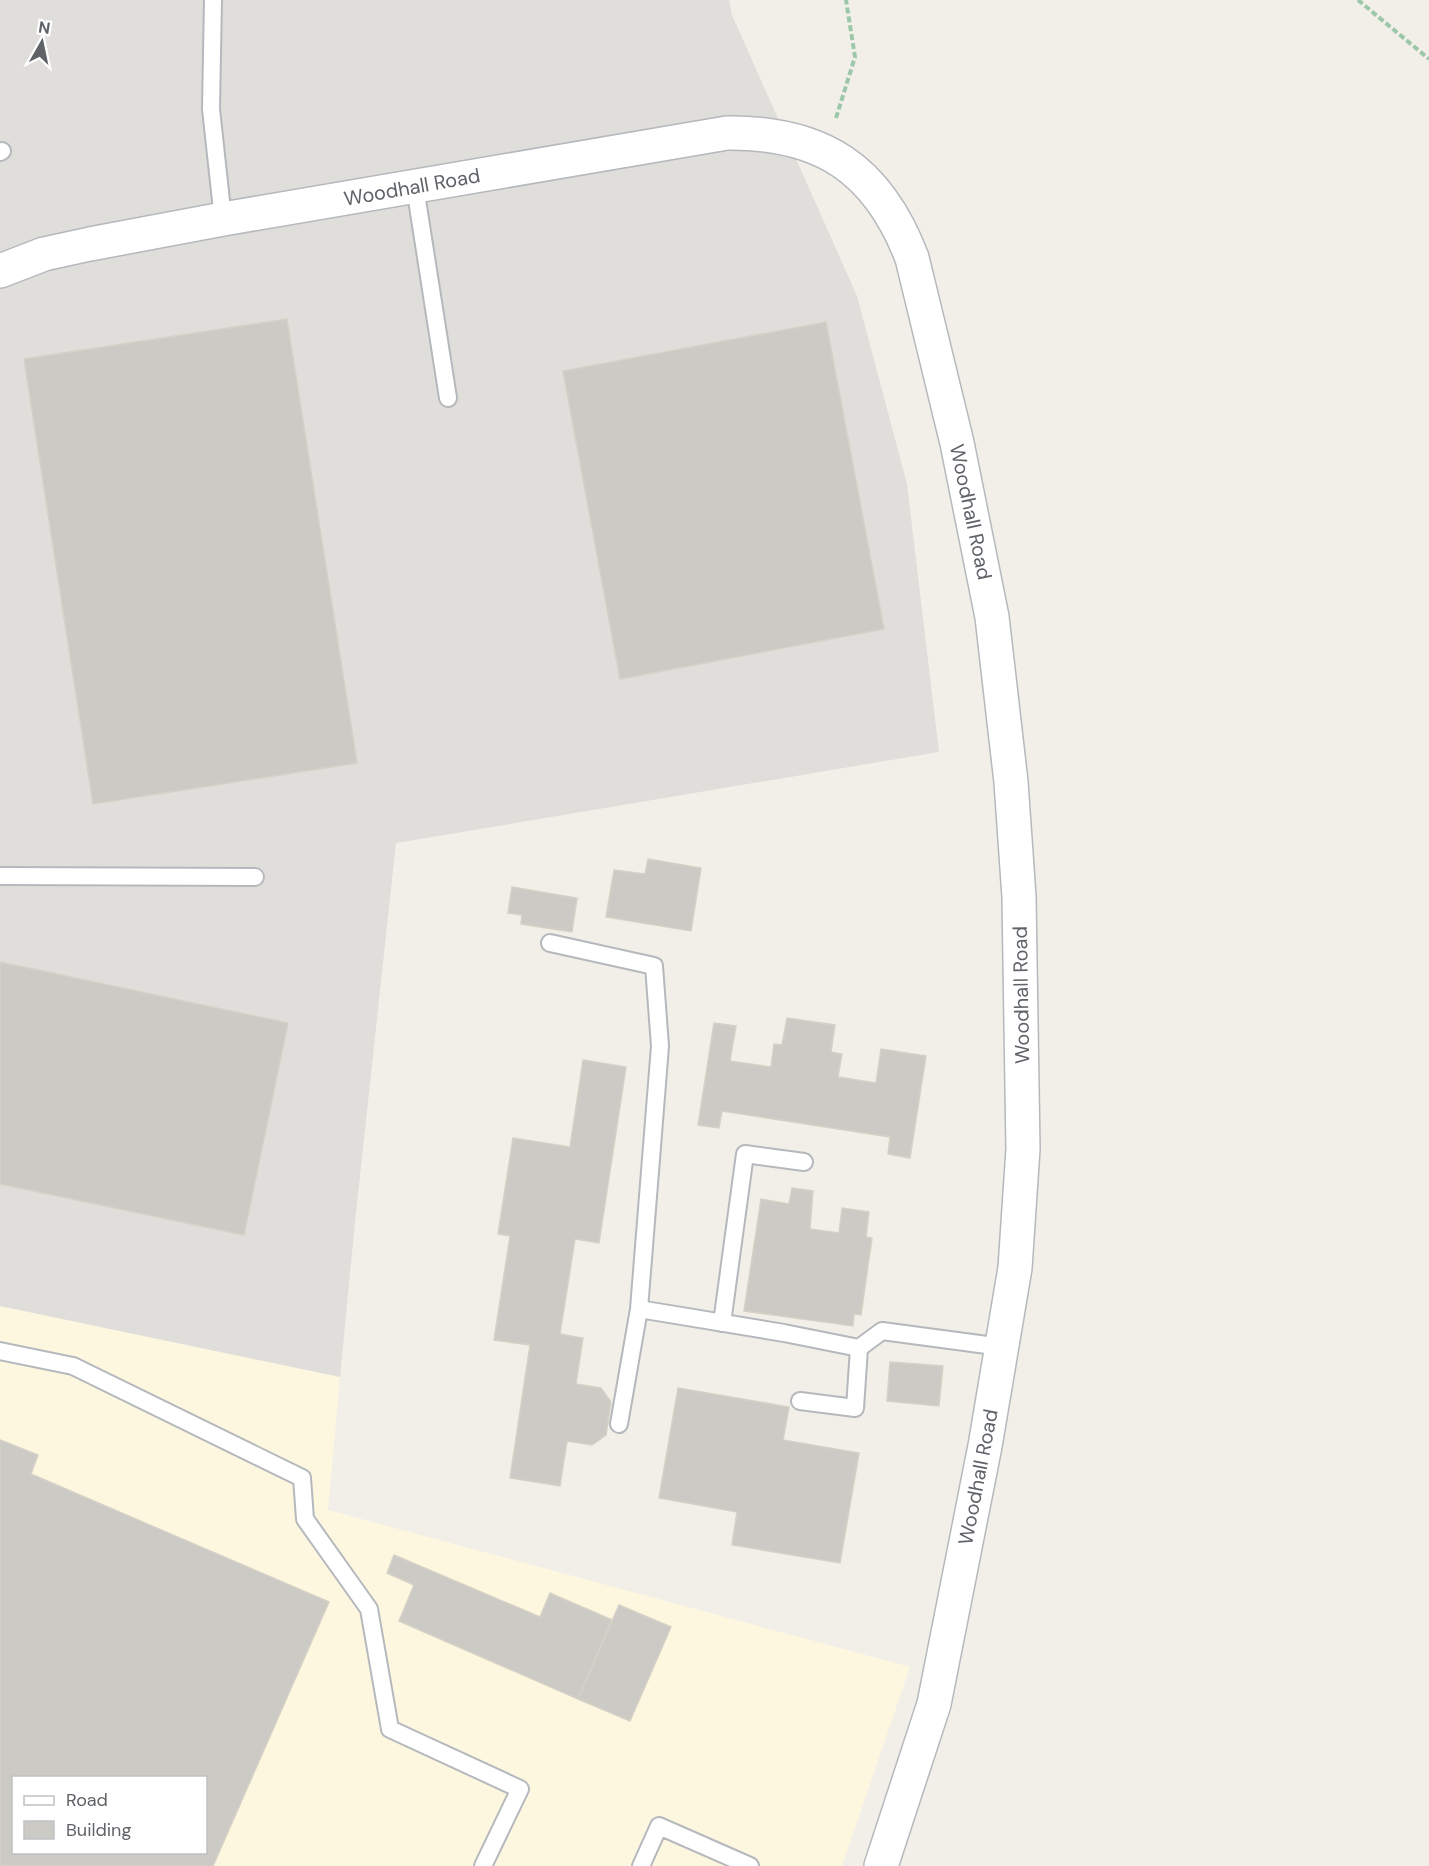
<svg xmlns="http://www.w3.org/2000/svg" width="1429" height="1866" viewBox="0 0 1429 1866" font-family="'DM Sans',sans-serif">
  <style>
    .commercial { fill: #fef7e0; fill-rule: evenodd }
    .industrial { fill: #e0deda }
    .building { fill: #cccac5; stroke: #d6d1c6; stroke-width: 1.5; fill-rule: evenodd }
    .lines { fill: none; stroke-linecap: round; stroke-linejoin: round }
    .lane-casing { stroke: #b5b8bc; stroke-width: 20 }
    .street-casing { stroke: #b5b8bc; stroke-width: 36 }
    .path { stroke: #9cc7a9; stroke-width: 4; stroke-dasharray: 6 3; stroke-linecap: butt }
    .lane { stroke: #fff; stroke-width: 16 }
    .street { stroke: #fff; stroke-width: 33 }
    .labels { text-anchor: middle; dominant-baseline: central; stroke-width: 6; stroke-linejoin: round; paint-order: stroke }
    .street-label { font-size: 20px; fill: #5f6368; stroke: #fff }
  </style>
  <rect width="100%" height="100%" fill="#f1efe8"/>
  <path class="commercial" d="M0,1306L340,1377L328,1510L910,1667L842,1866H0ZM14,1778H206V1852H14Z"/>
  <path class="industrial" d="M0,0H729L732,15L857,296L907,484L939,752L396,843L355,1222L340,1377L0,1306Z"/>
  <path class="building" d="M287,319L357,763L93,804L24,359Z
    M826,322L884,629L620,679L563,371Z
    M648,859L701,868L691,931L606,917L614,870L645,874Z
    M512,887L577,898L572,932L521,924L522,915L508,913Z
    M0,962L288,1023L244,1235L0,1184Z
    M787,1018L835,1025L831,1052L842,1054L838,1077L876,1083L881,1049L926,1056L910,1158L888,1154L890,1137L722,1111L719,1128L698,1125L714,1023L736,1026L730,1061L771,1067L774,1044L782,1045Z
    M583,1060L626,1067L599,1243L575,1239L560,1334L583,1338L576,1384L601,1388L611,1402L606,1435L592,1445L567,1441L560,1486L510,1478L530,1345L494,1340L510,1236L498,1234L513,1138L570,1147Z
    M792,1188L813,1191L810,1229L839,1233L842,1208L869,1212L866,1237L872,1238L861,1315L854,1314L853,1326L744,1311L761,1199L789,1204Z
    M890,1362L943,1366L939,1406L887,1401Z
    M678,1388L789,1407L783,1440L859,1453L840,1563L732,1545L737,1512L659,1498Z
    M0,1440L38,1455L31,1474L329,1602L213,1866H0ZM14,1778H206V1852H14Z
    M394,1555L540,1617L550,1593L612,1620L578,1699L399,1621L414,1585L387,1573Z
    M619,1605L671,1627L630,1721L578,1699Z"/>
  <g class="lines">
    <g class="lane-casing">
      <path id="lane" d="M213,0L211,109L223,219
        M0,152L2,151
        M415,187L448,398
        M0,876L255,877
        M550,943L654,966L660,1046L639,1309L619,1424
        M639,1309L784,1333L859,1348L882,1331L1002,1347
        M722,1323L745,1154L804,1162
        M0,1351L73,1366L302,1478L305,1519L369,1609L390,1729L520,1789L483,1866
        M800,1401L855,1408L859,1348
        M641,1866L659,1826L750,1866"/>
    </g>
    <g class="street-casing">
      <path id="street" d="M0,271L44,254L90,244L223,219L727,133C822,132 878,169 912,258L957,443L992,617L1011,782L1019,897L1023,1149L1015,1268L985,1446L934,1704L881,1866"/>
    </g>
    <path class="path" d="M1358,0L1429,59
      M836,118L855,57L846,0"/>
    <use href="#lane" class="lane"/>
    <use href="#street" class="street"/>
  </g>
  <g class="labels">
    <g class="street-label">
      <text transform="translate(412 187) rotate(-10)">Woodhall Road</text>
      <text transform="translate(971 512) rotate(78)">Woodhall Road</text>
      <text transform="translate(1021 995) rotate(-91)">Woodhall Road</text>
      <text transform="translate(978 1477) rotate(-79)">Woodhall Road</text>
    </g>
  </g>
  <rect x="12" y="1776" width="195" height="78" fill="#ffffff" stroke="#bfc1c3" stroke-width="1.5"/>
  <rect x="24" y="1796" width="30" height="9" fill="#ffffff" stroke="#bfc1c3" stroke-width="1.5"/>
  <text x="66" y="1806" font-size="18" fill="#5f6368">Road</text>
  <rect x="24" y="1821" width="30" height="18" fill="#cccac5" stroke="#bfc1c3" stroke-width="1.5"/>
  <text x="66" y="1836" font-size="18" fill="#5f6368">Building</text>
  <g transform="translate(42 42) rotate(9)" stroke="#ffffff" stroke-width="4.5" paint-order="stroke">
  <path d="M0-4.5L10 22L0 15L-10 22Z" fill="#5f6368"/>
  <text y="-9" font-size="16" font-weight="bold" text-anchor="middle" fill="#5f6368">N</text>
  </g>
</svg>
